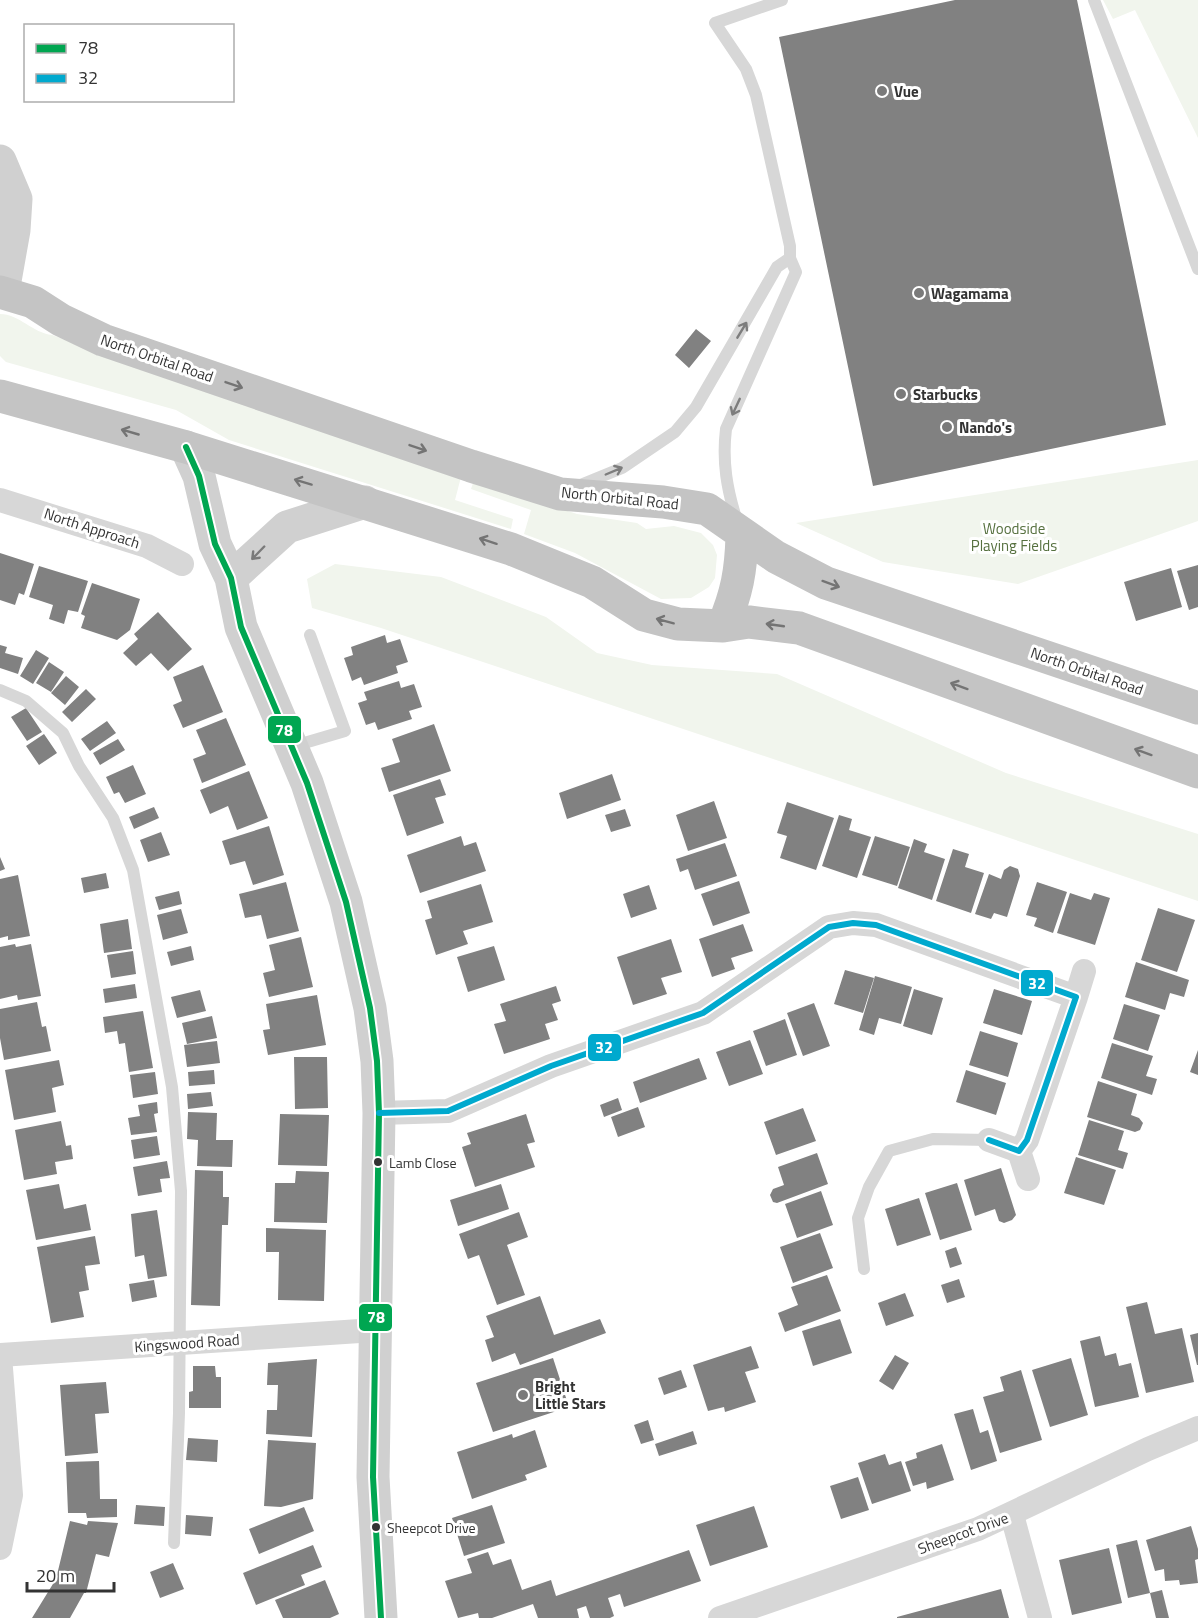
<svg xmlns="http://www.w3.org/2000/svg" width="1198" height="1618" viewBox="0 0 1198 1618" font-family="'Titillium Web',sans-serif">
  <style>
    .green { fill: #f1f5ed }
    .building { fill: #818181 }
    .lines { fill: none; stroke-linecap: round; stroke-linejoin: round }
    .lane { stroke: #d7d7d7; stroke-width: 12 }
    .street { stroke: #d7d7d7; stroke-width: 24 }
    .secondary { stroke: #d0d0d0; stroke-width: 33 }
    .highway { stroke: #c4c4c4; stroke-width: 33 }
    .bus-1-casing { stroke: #fff; stroke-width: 10 }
    .bus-2-casing { stroke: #fff; stroke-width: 10 }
    .bus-1 { stroke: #00a651; stroke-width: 6 }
    .bus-2 { stroke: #00a9ce; stroke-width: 6 }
    .oneway { stroke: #7d7d7d }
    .oneway2 { stroke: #747474 }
    .oneway3 { stroke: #7a7a7a }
    .poi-dot { fill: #7a7a7a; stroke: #fff; stroke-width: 2 }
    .bus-dot { fill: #333; stroke: #fff; stroke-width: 2 }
    .labels { text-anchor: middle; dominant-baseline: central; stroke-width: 6; stroke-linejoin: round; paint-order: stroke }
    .bus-label { font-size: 14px; fill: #333; stroke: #fff; text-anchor: start }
    .poi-label { font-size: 15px; font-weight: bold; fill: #333; stroke: #fff; text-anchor: start }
    .street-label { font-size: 15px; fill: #333; stroke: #fff }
    .park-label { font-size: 15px; fill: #56703f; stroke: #fff }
    .line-badge { stroke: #fff; stroke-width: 2 }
    .badge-label { font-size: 16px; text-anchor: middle; font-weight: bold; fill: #fff }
  </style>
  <rect width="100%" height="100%" fill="#fff"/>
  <path class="green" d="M1103,0H1198V138L1135,10L1113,19Z
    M0,314C19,314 33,333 52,335L461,477L455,500L513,519L511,529L229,440L176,410L6,362L0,356Z
    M1198,460V521L1018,584L883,562L796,523Z
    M474,480L577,514L637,523L646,529L674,526L701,533L713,545L717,555L715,578L709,587L691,598L661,599L575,553L524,534L531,510L471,489Z
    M335,564L441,577L546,617L597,653L652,665L777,674L1006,773L1198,834V901L381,628L312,608L307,579Z"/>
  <path class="building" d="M955,0H1077L1166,425L873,486L779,37Z
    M696,329L711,341L689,368L675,355Z
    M0,553L34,564L24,595L19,593L15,605L0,600Z
    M1198,565V607L1189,610L1177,571Z
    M39,566L88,581L78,612L68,610L64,624L49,619L53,605L29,597Z
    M1171,568L1182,607L1136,621L1124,582Z
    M92,583L140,599L130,630L117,640L81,628L85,616L81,614Z
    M158,612L192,649L168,671L151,653L136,666L123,653L138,639L134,634Z
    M385,635L387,643L400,639L408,662L396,666L398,673L364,685L361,677L352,681L344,658L353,655L351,647Z
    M0,645L7,647L5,653L23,658L18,674L0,668Z
    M36,650L49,658L33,684L20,676Z
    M49,662L64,672L51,692L36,683Z
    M203,665L223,712L183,728L173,705L182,701L173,677Z
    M66,676L79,687L65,705L51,693Z
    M399,681L401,688L414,684L422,707L409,711L412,719L378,730L375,722L366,725L358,703L367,700L364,692Z
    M86,689L96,699L72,722L62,712Z
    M26,708L42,732L27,741L11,717Z
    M226,718L246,765L202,783L193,759L206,754L196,730Z
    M107,721L116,733L90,751L81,739Z
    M434,724L451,771L389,792L381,768L400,762L392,739Z
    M44,734L57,753L39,765L26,746Z
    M118,739L125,750L100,765L93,753Z
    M133,765L146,794L125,803L119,792L114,794L106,777Z
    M249,771L268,818L237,830L228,806L210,814L200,790Z
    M612,774L621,800L567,819L559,793Z
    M440,779L446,795L435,798L444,823L407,836L393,795Z
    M714,801L727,838L688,851L676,815Z
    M787,802L834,818L816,870L780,858L787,836L777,833Z
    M154,807L159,818L134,829L129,817Z
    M625,809L631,826L611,832L605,815Z
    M839,815L852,819L849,830L871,837L857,878L822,866Z
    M269,826L284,875L253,885L245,861L230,865L222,841Z
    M161,832L170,855L148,862L140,840Z
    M461,836L464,846L476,842L486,871L420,893L407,855Z
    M875,836L910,847L897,886L862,875Z
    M914,839L927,844L924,852L945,859L932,900L898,888Z
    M725,843L737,876L695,890L688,869L680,872L676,859Z
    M953,849L969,854L965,867L984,873L971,913L936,901Z
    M0,857L5,869L0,871Z
    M1010,866L1018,869L1020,876L1007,917L994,913L991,919L975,914L989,874L1001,879L1004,870Z
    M106,873L109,888L84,893L81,878Z
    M18,875L30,936L8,940V936L0,938V879Z
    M739,881L750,913L713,926L701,894Z
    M286,882L299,931L267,939L261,915L245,918L239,894Z
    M1037,882L1067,892L1053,933L1034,926L1037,918L1026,915Z
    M481,884L493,922L463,931L468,944L436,955L425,920L432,918L427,901Z
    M649,885L657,909L631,918L623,894Z
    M179,891L182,904L159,910L155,897Z
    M1070,893L1091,900L1094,893L1110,898L1095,945L1057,933Z
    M1158,908L1195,920L1177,972L1141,960Z
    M181,909L188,933L163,940L157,915Z
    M128,919L132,949L104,953L100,924Z
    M743,924L753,951L731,958L735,969L712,977L699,939Z
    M301,937L313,987L269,997L263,973L275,970L269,945Z
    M671,939L682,972L661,978L667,994L633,1005L617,957Z
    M15,944L16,947L31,944L41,996L18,1000L17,995L0,999V947Z
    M191,946L194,960L171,966L167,952Z
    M494,946L505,980L468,992L457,957Z
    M133,951L136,974L111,978L107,955Z
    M1136,962L1189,980L1184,997L1170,993L1165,1010L1125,997Z
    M845,970L874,978L863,1013L834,1004Z
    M875,976L912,987L901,1024L879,1018L874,1035L859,1030Z
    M135,984L137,998L105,1003L103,989Z
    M556,986L561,1001L552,1004L558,1020L545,1024L550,1039L504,1054L494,1024L506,1021L500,1004Z
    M914,989L943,998L932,1035L903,1026Z
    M994,989L1032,1001L1022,1035L983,1023Z
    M200,990L206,1011L177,1018L171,997Z
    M317,995L326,1045L268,1055L263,1030L270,1029L266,1004Z
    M37,1002L42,1027L46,1026L51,1051L4,1060L0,1038V1009Z
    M814,1003L830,1046L803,1056L787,1013Z
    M1124,1004L1160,1015L1148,1051L1113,1039Z
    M143,1011L153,1068L129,1072L125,1043L119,1044L117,1031L105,1033L103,1017Z
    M212,1016L217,1038L187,1044L182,1023Z
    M785,1019L797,1055L766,1066L753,1031Z
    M980,1031L1018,1043L1008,1077L969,1065Z
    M750,1040L763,1074L729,1086L716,1052Z
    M217,1041L220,1063L187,1067L184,1045Z
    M1112,1043L1153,1056L1146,1076L1157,1079L1152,1095L1101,1078Z
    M1198,1050V1075L1190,1072Z
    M294,1057H327L328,1108L295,1109Z
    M699,1058L707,1079L640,1103L633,1082Z
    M59,1060L64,1085L52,1088L56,1112L14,1120L5,1070Z
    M214,1070L215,1084L189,1086L188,1072Z
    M966,1070L1006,1083L996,1115L956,1102Z
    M155,1072L158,1094L133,1098L130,1075Z
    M1098,1081L1137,1094L1131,1115L1139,1118L1143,1123L1140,1130L1135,1132L1087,1117Z
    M211,1092L213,1106L188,1109L187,1094Z
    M618,1098L622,1110L604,1117L600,1105Z
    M157,1102L158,1113L154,1114L157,1132L131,1135L128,1118L140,1116L138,1105Z
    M638,1107L645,1127L618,1137L611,1117Z
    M803,1108L816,1141L776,1155L764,1122Z
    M188,1112L217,1113L216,1140H233L232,1167L197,1166L198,1140L187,1139Z
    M280,1114L329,1115L327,1166L278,1165Z
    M526,1114L535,1142L527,1144L535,1167L475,1187L462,1147L471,1144L467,1133Z
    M1089,1120L1124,1131L1118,1150L1128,1153L1123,1169L1078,1155Z
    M61,1121L66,1146L71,1145L73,1159L55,1162L57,1174L24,1180L15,1130Z
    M157,1136L160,1155L134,1159L131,1140Z
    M817,1153L828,1184L777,1203L773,1202L770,1195L773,1189L784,1185L778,1167Z
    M1076,1157L1116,1170L1104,1205L1064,1193Z
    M167,1161L170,1178L160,1179L162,1192L138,1196L133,1167Z
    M1001,1168L1016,1215L1012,1220L1004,1223L999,1221L995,1209L975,1216L964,1180Z
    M195,1170L223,1171V1197H229L228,1225H222L220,1306L191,1305Z
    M296,1171L329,1172L327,1223L274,1222L275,1183H295Z
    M957,1183L972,1230L940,1240L925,1193Z
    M59,1184L64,1209L86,1204L91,1230L36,1240L26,1190Z
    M501,1184L509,1209L458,1226L450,1200Z
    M821,1191L833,1225L797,1238L785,1204Z
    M919,1198L931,1235L897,1246L885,1209Z
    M157,1210L167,1276L148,1279L144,1255L135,1257L131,1214Z
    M519,1212L528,1237L507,1245L525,1295L497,1305L479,1255L468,1259L459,1234Z
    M266,1228L326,1230L324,1301L278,1300L279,1252H266Z
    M820,1233L833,1268L793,1283L780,1247Z
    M95,1236L100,1264L85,1266L89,1290L79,1292L84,1317L51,1323L37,1247Z
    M956,1247L962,1264L950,1268L945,1251Z
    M827,1275L841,1311L785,1332L778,1313L798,1305L791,1287Z
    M959,1279L965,1297L947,1303L941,1285Z
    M154,1280L157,1297L132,1302L129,1284Z
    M905,1293L914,1316L886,1326L878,1303Z
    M540,1296L554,1335L600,1319L606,1333L520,1365L515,1353L492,1362L485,1340L494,1337L486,1316Z
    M1147,1302L1155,1334L1182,1328L1194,1382L1146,1393L1126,1307Z
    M840,1319L852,1353L813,1366L802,1331Z
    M1198,1333V1365H1197L1190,1335Z
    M1100,1336L1105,1356L1116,1353L1119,1366L1131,1363L1139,1397L1095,1407L1080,1341Z
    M751,1346L759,1368L745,1372L756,1402L725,1412L724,1407L708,1411L693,1365Z
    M895,1355L909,1363L893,1390L879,1381Z
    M553,1358L569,1407L493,1432L476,1383Z
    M1071,1358L1088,1415L1050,1427L1032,1370Z
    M317,1359L312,1437L266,1434L267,1410H277L278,1385H267L268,1363Z
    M193,1366H215L216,1377H221V1408H189V1392L193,1391Z
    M681,1370L687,1387L664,1395L658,1378Z
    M1021,1370L1042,1440L1000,1453L983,1397L1004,1391L1000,1377Z
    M106,1382L109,1413L95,1414L98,1453L65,1456L60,1385Z
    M973,1409L980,1433L988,1430L997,1461L971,1470L954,1414Z
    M648,1420L654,1440L641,1444L634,1425Z
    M535,1430L547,1467L525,1475L527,1480L472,1499L457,1452L512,1434L513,1438Z
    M693,1431L697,1444L659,1456L655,1444Z
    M188,1438L218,1440L217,1462L186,1460Z
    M268,1440L316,1443L313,1499L281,1507L264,1506Z
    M942,1444L954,1480L927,1489L926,1482L913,1486L905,1462L917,1458L916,1453Z
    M885,1454L889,1465L901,1461L911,1491L872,1504L858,1463Z
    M99,1461L100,1499H117V1517L87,1518L86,1513H68L66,1462Z
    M858,1477L869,1510L841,1519L830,1486Z
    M136,1505L165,1507L164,1526L134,1524Z
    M492,1505L505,1543L464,1556L452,1518Z
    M754,1506L768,1547L710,1566L696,1525Z
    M304,1507L314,1531L259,1554L249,1529Z
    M186,1515L213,1517L211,1536L185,1534Z
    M70,1521L87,1525L88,1521L118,1523L109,1557L96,1554L86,1593H84L70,1618H32L56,1579Z
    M1191,1526L1198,1549V1559L1195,1560L1198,1583L1180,1585L1179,1580L1165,1581L1164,1569L1155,1571L1146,1540Z
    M1137,1540L1150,1593L1162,1590L1169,1618H1156L1150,1593L1128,1598L1116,1545Z
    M313,1545L322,1567L301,1575L305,1585L256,1605L243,1573Z
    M1109,1548L1122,1603L1072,1615L1059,1560Z
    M689,1550L701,1581L624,1607L620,1594L608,1598L614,1616L610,1618H590L586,1606L577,1609L579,1618H538L533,1604L492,1618H479L478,1613L458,1618L445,1581L472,1573L467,1559L488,1552L493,1565L511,1559L522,1590L551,1580L556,1596Z
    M173,1563L184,1589L160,1598L150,1572Z
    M325,1580L339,1614L330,1618H283L275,1600Z
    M1001,1589L1009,1618H897V1617Z"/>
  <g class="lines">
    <path class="lane" d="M1094,0L1198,269
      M578,486L622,468L675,432L696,407L777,267L790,258
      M737,521C727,490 722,462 726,429L796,272L790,258V246L756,95L746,69L715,23L782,0
      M0,690L26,701L63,733L79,766L113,818L133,870L172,1087L181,1191L179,1413L174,1543
      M294,746L345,731L310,635
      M864,1269L858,1218L869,1187L889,1151L933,1139L989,1140"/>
    <path class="street" d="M0,500L147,546L182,564
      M1076,997L1084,971
      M379,1113L448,1111L551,1066L703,1013L829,927L853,923L876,925L1076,997L1027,1140L1019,1151L989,1140
      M1019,1151L1028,1179
      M0,1355L375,1330
      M0,1356L11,1495L0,1548
      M1012,1515L1040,1618
      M720,1618L978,1529L1148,1449L1198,1428"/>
    <path class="secondary" d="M0,161L16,199L14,230L3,292
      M186,447L199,476L215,544L231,578L241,627L307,783L346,902L370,1008L377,1061L379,1113L373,1477L381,1618
      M231,578L287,527L365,502"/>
    <path class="highway" d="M0,292L33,302L61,320L103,340L471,466L560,494L663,502L707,509L776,557L826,583L1198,708
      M0,396L186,447L511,549L592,582L644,615L678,624L723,626L749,622L799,628L1198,772
      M723,626C737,593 741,571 742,536"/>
    <g class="bus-1-casing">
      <path id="bus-1" d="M186,447L199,476L215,544L231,578L241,627L307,783L346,902L370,1008L377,1061L379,1113L373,1477L381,1618"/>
    </g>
    <g class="bus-2-casing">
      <path id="bus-2" d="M379,1113L448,1111L551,1066L703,1013L829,927L853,923L876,925L1076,997L1027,1140L1019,1151L989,1140"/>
    </g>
    <use href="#bus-1" class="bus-1"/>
    <use href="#bus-2" class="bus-2"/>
  </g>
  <defs><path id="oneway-shaft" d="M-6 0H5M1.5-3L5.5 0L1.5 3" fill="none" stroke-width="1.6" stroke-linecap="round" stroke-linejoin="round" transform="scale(1.5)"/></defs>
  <g class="oneway">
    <use href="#oneway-shaft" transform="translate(742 330) rotate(-59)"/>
    <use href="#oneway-shaft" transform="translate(736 407) rotate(115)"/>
    <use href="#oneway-shaft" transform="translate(614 471) rotate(-23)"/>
  </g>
  <g class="oneway2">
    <use href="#oneway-shaft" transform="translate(234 385) rotate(19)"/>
    <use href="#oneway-shaft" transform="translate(130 432) rotate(-164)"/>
    <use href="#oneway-shaft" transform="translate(418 448) rotate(19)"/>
    <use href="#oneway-shaft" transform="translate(303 482) rotate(-163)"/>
    <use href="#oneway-shaft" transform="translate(488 541) rotate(-162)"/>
    <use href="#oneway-shaft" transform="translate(831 584) rotate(20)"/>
    <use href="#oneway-shaft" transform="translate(665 621) rotate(-165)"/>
    <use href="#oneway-shaft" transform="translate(775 625) rotate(-172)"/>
    <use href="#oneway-shaft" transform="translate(959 686) rotate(-160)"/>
    <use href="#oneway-shaft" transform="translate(1143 752) rotate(-160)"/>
  </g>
  <use class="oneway3" href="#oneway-shaft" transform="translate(258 553) rotate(134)"/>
  <g class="poi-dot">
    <circle cx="882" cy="91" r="6"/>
    <circle cx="919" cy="293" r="6"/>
    <circle cx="901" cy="394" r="6"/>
    <circle cx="947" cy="427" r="6"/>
    <circle cx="523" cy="1395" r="6"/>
  </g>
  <g class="bus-dot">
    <circle cx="378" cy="1162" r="5"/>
    <circle cx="376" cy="1527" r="5"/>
  </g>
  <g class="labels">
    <g class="bus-label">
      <text x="389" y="1162">Lamb Close</text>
      <text x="387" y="1527">Sheepcot Drive</text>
    </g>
    <g class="poi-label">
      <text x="894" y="91">Vue</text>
      <text x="931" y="293">Wagamama</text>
      <text x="913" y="394">Starbucks</text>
      <text x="959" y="427">Nando's</text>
      <text x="535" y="1386">Bright<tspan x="535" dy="17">Little Stars</tspan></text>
    </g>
    <g class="street-label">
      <text transform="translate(157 358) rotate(19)">North Orbital Road</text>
      <text transform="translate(620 498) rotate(6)">North Orbital Road</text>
      <text transform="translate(92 528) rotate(18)">North Approach</text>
      <text transform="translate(1087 671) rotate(19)">North Orbital Road</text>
      <text transform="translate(187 1343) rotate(-4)">Kingswood Road</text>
      <text transform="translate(963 1533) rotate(-20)">Sheepcot Drive</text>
    </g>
    <g class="park-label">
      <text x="1014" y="528">Woodside<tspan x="1014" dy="17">Playing Fields</tspan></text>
    </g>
  </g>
  <g class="line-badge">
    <rect x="267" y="715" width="35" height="29" rx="6" fill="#00a651"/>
    <rect x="1020" y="969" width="34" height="28" rx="6" fill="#00a9ce"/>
    <rect x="587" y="1033" width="35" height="29" rx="6" fill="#00a9ce"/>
    <rect x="358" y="1303" width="35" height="29" rx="6" fill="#00a651"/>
  </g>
  <g class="badge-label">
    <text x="284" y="736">78</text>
    <text x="1037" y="989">32</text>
    <text x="604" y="1053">32</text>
    <text x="376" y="1323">78</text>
  </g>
  <rect x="24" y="24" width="210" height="78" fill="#ffffff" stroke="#adadad" stroke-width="1.5"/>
  <rect x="36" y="44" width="30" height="9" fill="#00a651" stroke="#adadad" stroke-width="1.5"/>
  <text x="78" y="54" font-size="18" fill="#333333">78</text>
  <rect x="36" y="74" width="30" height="9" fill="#00a9ce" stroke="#adadad" stroke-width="1.5"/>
  <text x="78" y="84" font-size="18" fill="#333333">32</text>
  <path d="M27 1582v9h87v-9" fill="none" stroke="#333333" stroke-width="3"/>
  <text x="36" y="1582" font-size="18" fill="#333333" stroke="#ffffff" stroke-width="4.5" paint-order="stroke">20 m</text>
</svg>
